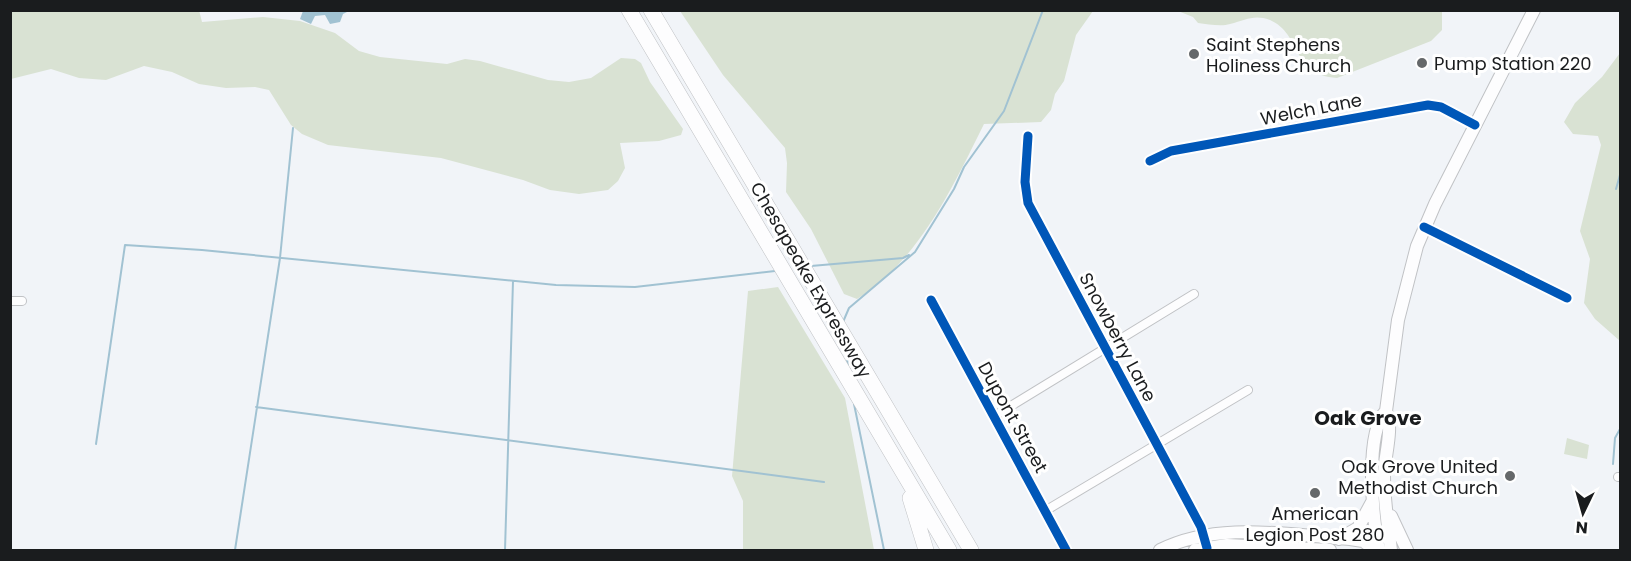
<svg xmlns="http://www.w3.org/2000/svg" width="1631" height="561" viewBox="0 0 1631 561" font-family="Poppins,sans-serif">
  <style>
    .green { fill: #d9e2d3 }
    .water { fill: #a1c2d2 }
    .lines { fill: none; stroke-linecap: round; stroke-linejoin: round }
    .stream { stroke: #a1c2d2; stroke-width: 2 }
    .minor-casing { stroke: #c0c2c5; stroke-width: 10 }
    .primary-casing { stroke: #c0c2c5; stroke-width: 14 }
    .motorway-casing { stroke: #c0c2c5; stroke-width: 16 }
    .minor { stroke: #fdfdfe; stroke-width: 8 }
    .primary { stroke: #fdfdfe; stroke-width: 12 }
    .motorway { stroke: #fdfdfe; stroke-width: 15 }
    .cycleway-casing { stroke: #fff; stroke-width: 13 }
    .cycleway { stroke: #0057b8; stroke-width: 9 }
    .poi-dot { fill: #65686a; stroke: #fff; stroke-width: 2 }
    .labels { text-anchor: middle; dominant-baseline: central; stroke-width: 6; stroke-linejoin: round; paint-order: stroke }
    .poi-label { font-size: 18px; fill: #1a1c1e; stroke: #fff; text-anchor: start }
    .street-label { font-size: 18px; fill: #1a1c1e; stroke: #fff }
    .neighbourhood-label { font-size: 20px; font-weight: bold; fill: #1a1c1e; stroke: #fff }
  </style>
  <rect width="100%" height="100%" fill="#f1f4f8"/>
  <path class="green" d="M11,10H199L202,22L263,17L300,21L335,33L359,51L380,57L447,64L465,59L480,61L548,80L569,82L591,78L621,58L635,59L641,63L650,82L683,129L681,135L659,141L620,143L625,168L618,181L608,190L579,194L550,190L523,180L441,158L328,145L302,134L291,125L269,90L255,87L226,88L199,84L172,72L144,66L106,80L79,78L51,69L11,79Z
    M1442,10V30L1431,41L1337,78C1291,75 1302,34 1270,20C1254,14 1246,20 1230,24C1221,27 1208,24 1198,23L1193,17L1178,11Z
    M680,11H1093L1076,35L1064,81L1055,94L1051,110L1041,122L984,124C952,188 920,259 857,299L844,294L811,229L786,192L787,163L785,148L723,75Z
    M1620,53V341L1595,319L1584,303L1590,259L1580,231L1601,145L1598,136L1573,134L1564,122L1575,103L1602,77Z
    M778,287L845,398L874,550H743V501L732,476L748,291Z
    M1567,438L1589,445L1587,459L1564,454Z"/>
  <path class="water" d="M303,11H349L343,14L340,22L330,24L325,15L315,16L311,24L300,19Z"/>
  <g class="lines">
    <path class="stream" d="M1616,189L1620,175
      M811,266L903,258L909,255
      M843,322L849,308L915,252L954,189L964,167L1004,111L1043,10
      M846,352L848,367
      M854,404L884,550
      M256,407L824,482
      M96,444L125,245L202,250L556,285L635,287L775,271
      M1613,464L1615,438L1620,429
      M235,550L280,258L293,128
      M505,550L513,281"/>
    <g class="minor-casing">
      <path id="minor" d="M1028,136L1025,182L1028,203L1201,527L1205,541
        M1150,161L1171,151L1428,105L1441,107L1475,125
        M1424,227L1567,298
        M931,300L1066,550
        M10,301H22
        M993,417L1194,294
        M1618,477H1620
        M1045,511L1248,390"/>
    </g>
    <g class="primary-casing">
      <path id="primary" d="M1391,516L1407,550
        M1339,539L1358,528L1372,502
        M1160,550C1218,521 1287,535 1350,539L1363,541L1375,550
        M1195,550L1227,545L1330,550
        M1379,550C1373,521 1364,433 1386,411
        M1391,550C1388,526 1384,501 1384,476C1384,457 1394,429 1386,411L1398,320L1417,246L1435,204L1534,10"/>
    </g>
    <g class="motorway-casing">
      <path id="motorway" d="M629,10L949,550
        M651,10L971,550
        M910,498L926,550"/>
    </g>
    <use href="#minor" class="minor"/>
    <use href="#primary" class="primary"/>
    <use href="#motorway" class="motorway"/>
    <g class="cycleway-casing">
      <path id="cycleway" d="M1028,136L1025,182L1028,203L1201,527L1207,548
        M1150,161L1171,151L1428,105L1441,107L1475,125
        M1424,227L1567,298
        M931,300L1066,550"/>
    </g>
    <use href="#cycleway" class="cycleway"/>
  </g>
  <g class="poi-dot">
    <circle cx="1194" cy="54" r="6"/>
    <circle cx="1422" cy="63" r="6"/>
    <circle cx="1510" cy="476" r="6"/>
    <circle cx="1315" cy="493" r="6"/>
  </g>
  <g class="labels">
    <g class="poi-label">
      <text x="1206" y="44">Saint Stephens<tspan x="1206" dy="21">Holiness Church</tspan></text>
      <text x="1434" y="63">Pump Station 220</text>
      <text x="1498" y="466" text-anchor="end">Oak Grove United<tspan x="1498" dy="21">Methodist Church</tspan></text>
      <text x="1315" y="513" text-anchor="middle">American<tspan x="1315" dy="21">Legion Post 280</tspan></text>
    </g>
    <g class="street-label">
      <text transform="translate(1311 109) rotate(-11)">Welch Lane</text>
      <text transform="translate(811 280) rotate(60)">Chesapeake Expressway</text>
      <text transform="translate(1118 337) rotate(62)">Snowberry Lane</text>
      <text transform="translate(1013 417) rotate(61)">Dupont Street</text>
    </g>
    <g class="neighbourhood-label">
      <text x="1368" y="418">Oak Grove</text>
    </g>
  </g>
  <rect width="1631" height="561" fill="none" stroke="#1a1c1e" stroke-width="24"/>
  <g transform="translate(1583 513) rotate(185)" stroke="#ffffff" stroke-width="4.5" paint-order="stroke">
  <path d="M0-4.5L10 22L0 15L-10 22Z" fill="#1a1c1e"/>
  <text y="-9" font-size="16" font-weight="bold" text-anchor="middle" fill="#1a1c1e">N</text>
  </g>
</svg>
